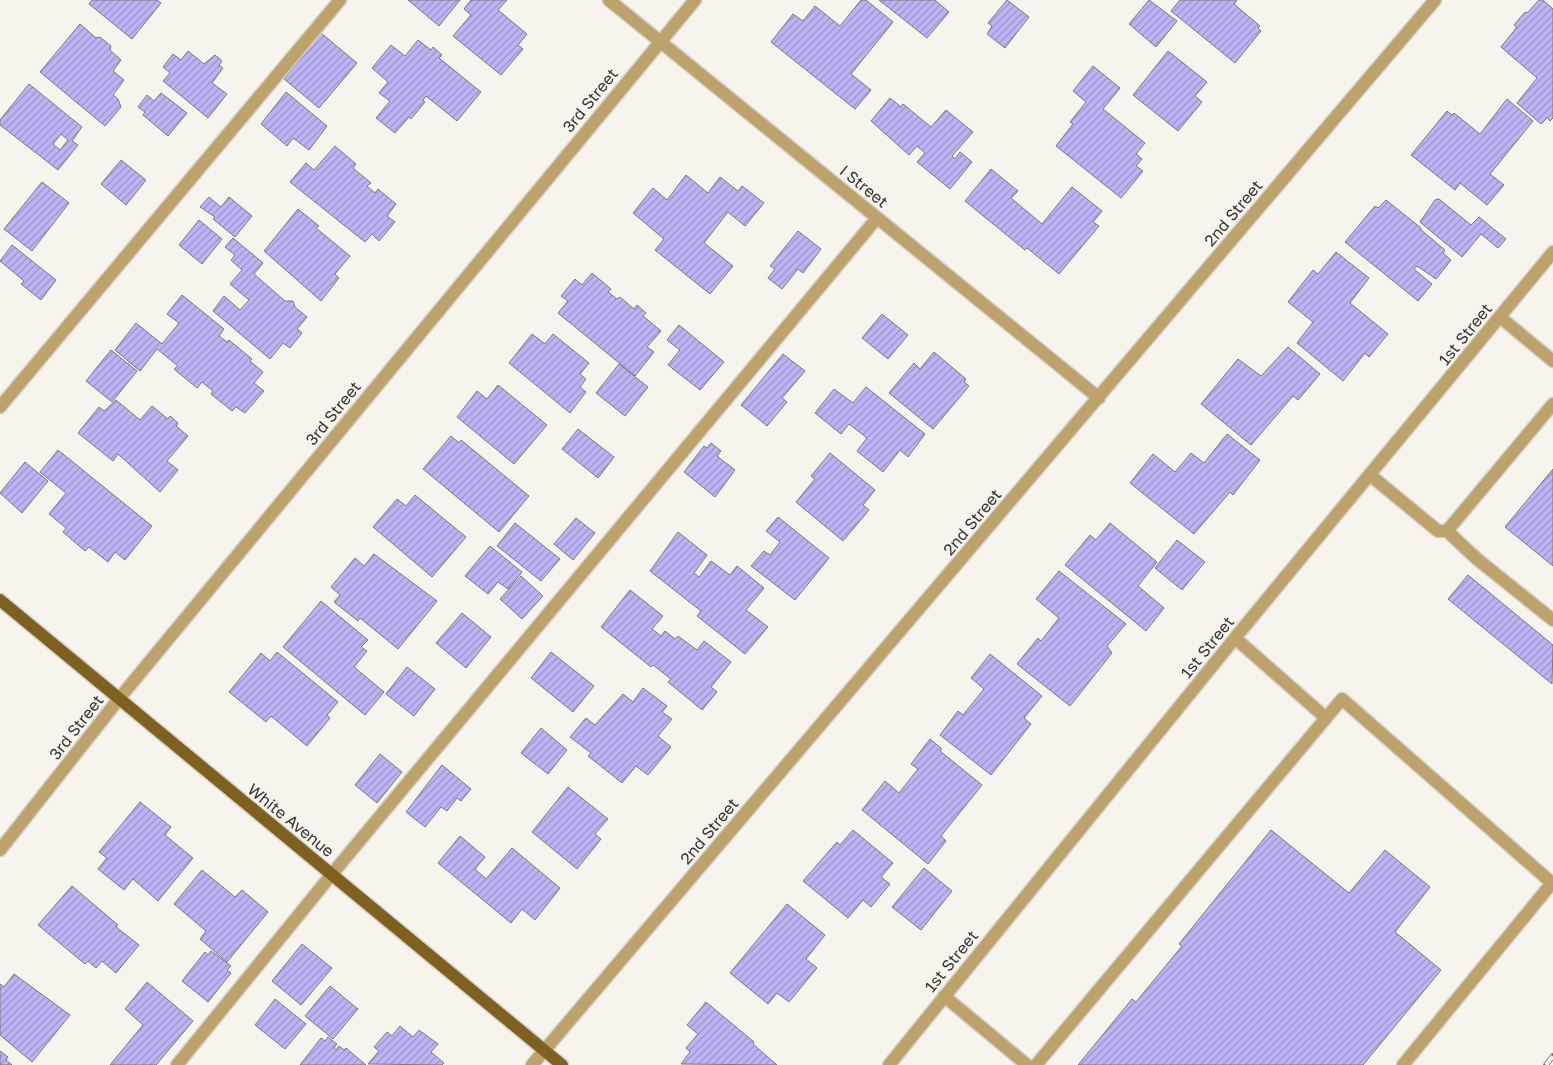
<svg xmlns="http://www.w3.org/2000/svg" width="1553" height="1065" viewBox="0 0 1553 1065" font-family="'Golos Text',sans-serif">
  <style>
    .building { fill: url(#building-hatch); stroke: #7a7980; fill-rule: evenodd }
    .lines { fill: none; stroke-linecap: round; stroke-linejoin: round }
    .minor-casing { stroke: #d3d2cb; stroke-width: 15 }
    .major-casing { stroke: #d3d2cb; stroke-width: 15 }
    .minor { stroke: #bea26c; stroke-width: 12 }
    .major { stroke: #7f601f; stroke-width: 12 }
    .rail-casing { stroke: #73726d; stroke-width: 5.5 }
    .rail { stroke: #f6f4ec; stroke-width: 4; stroke-dasharray: 11; stroke-linecap: butt }
    .labels { text-anchor: middle; dominant-baseline: central; stroke-width: 5; stroke-linejoin: round; paint-order: stroke }
    .street-label { font-size: 16px; fill: #363532; stroke: #f6f4ec }
  </style>
  <defs>
    <pattern id="building-hatch" width="6" height="6" patternUnits="userSpaceOnUse" patternTransform="scale(1.25)"><rect width="6" height="6" fill="#bdb4f5"/><path d="M-1 1l2-2M0 6l6-6M5 7l2-2" fill="none" stroke="#9a93c7"/></pattern>
  </defs>
  <rect width="100%" height="100%" fill="#f6f4ec"/>
  <path class="building" d="M92,0H157L161,3L132,39L89,4Z
    M408,0H460L439,26Z
    M471,0H507L498,10L527,34L518,45L523,49L501,75L453,36L471,15L464,9Z
    M861,0H866L893,22L851,74L871,90L855,109L771,42L793,14L803,21L815,6L840,26Z
    M879,0H935L949,12L927,38Z
    M1007,0L1029,17L1005,48L987,34L992,26L988,23Z
    M1149,0L1177,21L1156,47L1129,24Z
    M1180,0H1237L1234,4L1260,26L1258,28L1261,31L1235,63L1171,11Z
    M1539,0H1543L1553,9V118L1550,121L1547,118L1541,124L1517,103L1537,78L1501,47L1517,27L1514,25L1525,12L1527,13Z
    M80,24L96,38L100,37L111,46L110,50L121,60L113,71L124,80L113,95L118,99L121,107L105,126L40,72Z
    M321,33L357,63L319,108L284,79Z
    M418,40L431,50L433,47L442,55L439,58L481,92L457,121L426,96L423,100L425,102L411,119L409,117L395,133L376,118L390,101L379,93L388,82L372,68L391,45L405,56Z
    M188,51L204,64L215,55L222,61L219,65L223,68L212,83L227,94L208,118L163,81L170,73L163,67L173,54L181,60Z
    M1168,51L1207,82L1195,96L1202,102L1178,131L1133,95Z
    M1093,66L1120,88L1103,109L1145,143L1136,154L1142,159L1136,166L1143,171L1121,198L1056,146L1073,124L1070,122L1086,102L1073,91Z
    M29,84L82,127L72,141L78,145L58,170L0,125V120ZM61,134L68,140L60,150L53,144Z
    M286,92L327,126L309,150L293,138L287,146L261,124Z
    M161,93L187,113L168,136L143,115L145,112L138,107L147,95L154,101Z
    M890,98L901,107L903,104L931,127L946,110L973,132L952,156L955,159L960,152L972,162L950,189L917,162L925,153L917,146L909,155L871,121Z
    M1507,99L1533,121L1490,174L1504,185L1487,205L1460,183L1455,190L1411,155L1447,111L1452,115L1454,113L1480,134Z
    M335,146L356,164L353,168L371,183L367,186L375,193L378,189L396,204L387,216L395,222L379,241L372,234L365,242L290,182L306,163L314,170Z
    M121,160L146,180L126,205L101,184Z
    M991,169L1018,191L1011,198L1042,224L1072,187L1102,211L1093,222L1099,226L1059,274L1027,248L1025,250L965,201Z
    M686,175L708,193L720,177L738,191L742,186L764,203L745,226L728,212L704,243L733,266L710,294L655,250L664,239L633,213L653,188L667,200Z
    M42,182L69,203L32,251L4,229Z
    M209,197L221,207L229,197L252,216L235,237L213,219L215,217L200,207Z
    M1439,199L1471,225L1479,217L1506,239L1498,248L1481,234L1462,257L1420,222L1435,200Z
    M1386,200L1421,228L1420,229L1445,250L1443,253L1451,260L1436,279L1417,266L1414,269L1432,284L1418,301L1345,242L1375,206L1378,208Z
    M298,209L319,226L316,228L350,256L335,274L339,278L321,301L264,251Z
    M199,220L222,239L202,264L179,245Z
    M798,231L821,249L803,273L798,269L782,289L768,278L775,269L770,266Z
    M233,238L263,263L254,274L285,301H293L295,307L307,317L297,329L302,333L290,348L283,343L270,359L213,311L224,296L240,310L249,300L230,284L242,270L231,260L235,255L225,247Z
    M12,245L56,280L41,300L21,284L24,281L0,261Z
    M1336,252L1369,278L1350,303L1388,334L1369,357L1365,353L1343,381L1297,343L1313,322L1288,302L1313,270L1318,274Z
    M592,273L611,289L608,292L617,299L620,297L634,309L637,305L646,313L643,316L661,331L647,347L654,352L635,376L558,313L568,301L561,296L575,279L582,285Z
    M182,295L224,329L219,336L227,342L229,340L252,359L250,361L263,372L254,383L264,391L245,413L236,407L232,411L211,394L213,391L202,382L197,388L174,369L178,366L157,349L140,371L115,350L136,323L162,344L179,323L167,314Z
    M882,314L908,335L888,359L862,338Z
    M679,325L724,362L700,390L668,365L680,350L667,340Z
    M532,334L545,344L553,334L589,363L580,374L586,379L580,387L586,392L570,413L509,363Z
    M1288,347L1320,374L1298,400L1293,396L1251,445L1201,404L1238,359L1261,376Z
    M111,350L137,371L112,402L86,381Z
    M934,352L966,379L964,382L969,386L933,429L889,393L914,363L920,369Z
    M783,354L805,371L782,398L787,402L767,426L741,405Z
    M619,364L648,387L625,416L596,393Z
    M498,385L547,425L514,464L457,417L477,391L487,399Z
    M866,387L925,434L908,457L900,450L883,472L857,451L867,438L849,424L841,434L815,413L834,389L853,403Z
    M116,400L140,420L152,406L168,419L170,416L178,423L176,426L188,436L167,461L178,470L160,492L118,454L113,461L78,433L99,407L104,411Z
    M578,429L614,457L598,478L562,449Z
    M1227,434L1260,460L1233,495L1230,492L1194,534L1130,483L1153,454L1175,472L1191,453L1204,463Z
    M451,436L459,443L461,440L529,496L499,532L423,469Z
    M711,443L721,451L717,456L735,470L715,497L684,472L704,446L707,448Z
    M58,450L152,526L125,560L115,552L108,562L89,547L85,551L63,532L66,528L49,514L66,493L40,472Z
    M830,453L875,490L863,505L869,510L843,541L796,502L815,479L811,476Z
    M25,462L48,481L22,513L0,493Z
    M1553,469V566L1505,527Z
    M415,495L466,537L432,577L373,527L397,499L406,506Z
    M778,517L829,558L795,600L751,566L764,551L770,555L780,542L766,531Z
    M576,518L595,533L573,560L554,544Z
    M515,523L560,559L541,581L497,546Z
    M1110,523L1157,562L1138,586L1164,608L1146,631L1065,565L1090,535L1096,540Z
    M678,532L707,555L694,573L699,577L711,561L730,575L737,566L764,588L746,610L768,627L745,654L697,616L701,611L650,571Z
    M1177,540L1205,562L1182,590L1155,568Z
    M490,546L522,572L508,589L498,582L488,594L465,576Z
    M374,554L437,601L398,649L360,618L358,621L334,602L340,595L331,587L355,558L364,566Z
    M1059,571L1126,624L1107,646L1112,653L1070,706L1017,664L1038,638L1041,641L1059,618L1036,599Z
    M1468,575L1553,645L1552,684L1448,599Z
    M521,576L543,596L522,619L500,599Z
    M630,590L663,616L652,629L661,636L665,631L675,639L678,636L697,650L704,641L731,662L711,687L717,692L702,710L668,682L671,679L653,665L651,667L601,627Z
    M321,601L368,640L361,647L367,651L354,667L384,692L365,715L283,647Z
    M462,613L491,637L466,668L436,643Z
    M277,652L338,702L327,715L330,718L307,746L271,716L266,722L229,692L261,653L270,661Z
    M551,652L594,686L573,712L531,678Z
    M990,654L1042,696L1024,718L1031,724L991,775L940,735L958,711L963,715L984,689L971,678Z
    M407,667L435,689L414,716L386,694Z
    M643,688L667,706L662,712L672,719L658,736L671,747L648,775L636,766L622,783L588,756L591,753L570,737L586,718L595,725L623,694L633,702Z
    M541,728L567,750L548,774L521,753Z
    M930,739L942,749L940,751L982,785L941,836L946,841L928,864L862,810L885,781L899,793L918,769L911,764Z
    M380,754L402,772L377,803L355,785Z
    M442,765L471,789L461,801L457,798L447,811L441,807L425,827L406,812Z
    M568,787L608,819L595,834L601,839L577,869L532,832Z
    M140,802L171,827L165,835L193,858L158,901L133,879L124,890L98,869L107,858L99,852Z
    M853,830L893,863L881,877L890,884L871,907L863,900L848,918L803,881L837,842L840,845Z
    M1271,830L1349,893L1385,850L1430,887L1395,932L1441,970L1363,1065H1078L1132,999L1136,1002L1182,946L1179,944Z
    M460,836L485,857L475,869L486,879L512,848L560,888L535,920L522,909L511,923L438,863Z
    M924,868L952,891L921,930L892,907Z
    M202,870L235,897L242,890L268,912L227,962L200,939L206,931L174,904Z
    M72,886L118,925L116,927L139,945L116,973L102,961L96,968L88,961L85,964L38,925Z
    M787,904L825,935L806,959L817,968L789,1002L777,993L768,1004L730,973Z
    M302,944L332,968L301,1005L272,981Z
    M211,951L231,966L227,970L231,973L208,1002L182,981L205,952L208,955Z
    M14,974L70,1015L32,1062L0,1035V984L4,987Z
    M147,982L193,1021L156,1065H110L143,1025L125,1009Z
    M330,986L358,1009L333,1039L305,1016Z
    M275,999L306,1024L285,1049L255,1025Z
    M706,1002L754,1042L753,1044L777,1065L681,1064L690,1052L686,1048L698,1034L687,1025Z
    M400,1026L413,1037L419,1030L438,1044L431,1052L444,1063L442,1065L368,1064L379,1051L374,1047L387,1032L392,1036Z
    M328,1037L337,1044L334,1048L336,1050L339,1046L344,1050L346,1048L366,1065H300L321,1038L325,1041Z
    M0,1051L8,1057L6,1060L12,1065H0Z"/>
  <g class="lines">
    <g class="minor-casing">
      <path id="minor" d="M609,0L1099,398
        M1500,317L1553,361
        M0,407L340,0
        M1370,475L1438,531H1447L1553,404
        M1447,531L1477,559L1553,620
        M1326,718L1342,699L1552,883L1403,1065
        M0,850L118,700L695,0
        M944,996L1027,1065
        M177,1065L332,874L877,218
        M532,1065L1435,0
        M889,1065L1235,638L1553,252
        M1036,1065L1326,718L1235,638"/>
    </g>
    <g class="major-casing">
      <path id="major" d="M0,600L562,1065"/>
    </g>
    <use href="#minor" class="minor"/>
    <use href="#major" class="major"/>
    <g class="rail-casing">
      <path id="rail" d="M1546,1065L1553,1056"/>
    </g>
    <use href="#rail" class="rail"/>
  </g>
  <g class="labels">
    <g class="street-label">
      <text transform="translate(590 100) rotate(-51)">3rd Street</text>
      <text transform="translate(864 186) rotate(39)">I Street</text>
      <text transform="translate(1233 213) rotate(-50)">2nd Street</text>
      <text transform="translate(1465 334) rotate(-51)">1st Street</text>
      <text transform="translate(333 413) rotate(-51)">3rd Street</text>
      <text transform="translate(972 522) rotate(-50)">2nd Street</text>
      <text transform="translate(1207 647) rotate(-51)">1st Street</text>
      <text transform="translate(76 727) rotate(-52)">3rd Street</text>
      <text transform="translate(291 820) rotate(39)">White Avenue</text>
      <text transform="translate(709 831) rotate(-50)">2nd Street</text>
      <text transform="translate(951 961) rotate(-51)">1st Street</text>
    </g>
  </g>
</svg>
